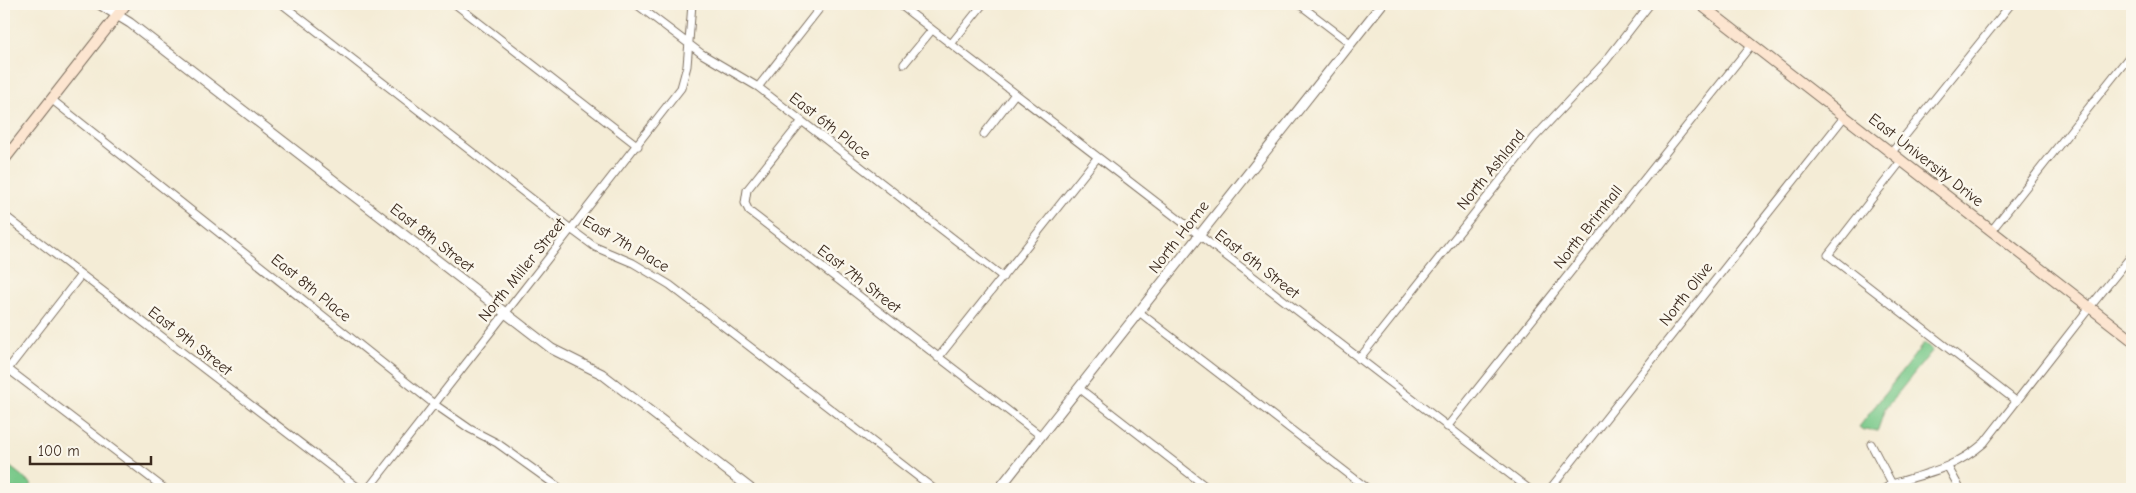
<svg xmlns="http://www.w3.org/2000/svg" width="2136" height="493" viewBox="0 0 2136 493" font-family="'Comic Neue',sans-serif">
  <style>
    .green { fill: #79c98a; stroke: #5a7a54 }
    .lines { fill: none; stroke-linecap: round; stroke-linejoin: round }
    .minor-casing { stroke: #7c6e5e; stroke-width: 9 }
    .tertiary-casing { stroke: #7c6e5e; stroke-width: 11 }
    .secondary-casing { stroke: #7c6e5e; stroke-width: 12 }
    .minor { stroke: #fff; stroke-width: 7 }
    .tertiary { stroke: #fff; stroke-width: 9 }
    .secondary { stroke: #fce5d0; stroke-width: 10 }
    .labels { text-anchor: middle; dominant-baseline: central; stroke-width: 5; stroke-linejoin: round; paint-order: stroke }
    .street-label { font-size: 16px; fill: #3b2a1e; stroke: #fbf7ec }
  </style>
  <rect width="100%" height="100%" fill="#fbf7ec"/>
  <filter id="ink" filterUnits="userSpaceOnUse"><feTurbulence type="fractalNoise" baseFrequency=".02" numOctaves="2"/><feDisplacementMap in="SourceGraphic" scale="10" xChannelSelector="R" yChannelSelector="G"/><feConvolveMatrix kernelMatrix="1 2 1 2 8 2 1 2 1" color-interpolation-filters="sRGB"/></filter>
  <filter id="wash" filterUnits="userSpaceOnUse"><feTurbulence type="fractalNoise" baseFrequency=".0096" numOctaves="4" result="noise"/><feDisplacementMap in="SourceGraphic" scale="20" xChannelSelector="R" yChannelSelector="G"/><feGaussianBlur stdDeviation="1.12" result="paint"/><feColorMatrix in="noise" values="0 0 0 0 0 0 0 0 0 0 0 0 0 0 0 0 0 1.4 0 .05"/><feComposite in="paint" operator="in"/></filter>
  <g filter="url(#wash)">
    <rect width="100%" height="100%" fill="#f4ecd6"/>
    <path class="green" d="M1924,343L1933,350L1885,409L1877,432L1867,429L1863,430L1859,427Z
      M4,462L32,484L28,489H4Z"/>
  </g>
  <g filter="url(#ink)">
    <g class="lines">
      <g class="minor-casing">
        <path id="minor" d="M282,4L572,230L595,247L633,263L670,285L934,489
          M455,4L638,146
          M636,4L702,54L758,87L1003,277
          M899,4L1529,489
          M1299,4L1350,43
          M951,44L983,4
          M904,64L932,30
          M758,87L823,4
          M51,99L434,404L470,429L497,443L561,489
          M802,121L747,190L745,203L749,211L1041,436
          M984,134L1015,94
          M1892,152L2011,4
          M1902,160L1828,255L2016,401
          M4,215L360,489
          M1992,230L2132,53
          M81,275L8,369L165,489
          M1139,312L1368,489
          M938,358L1097,158
          M1359,359L1534,138L1605,62L1650,4
          M1079,388L1209,489
          M1447,427L1752,44
          M1871,444L1892,484
          M1948,467L1960,489
          M368,489L681,88L687,66L692,4
          M1550,489L1845,116
          M1884,489L1892,484C1928,473 1955,468 1984,443L2090,307L2132,255"/>
      </g>
      <g class="tertiary-casing">
        <path id="tertiary" d="M99,4L130,23L552,349L602,374L751,489
          M999,489L1382,4"/>
      </g>
      <g class="secondary-casing">
        <path id="secondary" d="M1700,4L2132,340
          M4,160L126,4"/>
      </g>
      <use href="#minor" class="minor"/>
      <use href="#tertiary" class="tertiary"/>
      <use href="#secondary" class="secondary"/>
    </g>
  </g>
  <g class="labels">
    <g class="street-label">
      <text transform="translate(830 126) rotate(38)">East 6th Place</text>
      <text transform="translate(1926 160) rotate(38)">East University Drive</text>
      <text transform="translate(1491 170) rotate(-51)">North Ashland</text>
      <text transform="translate(1588 227) rotate(-52)">North Brimhall</text>
      <text transform="translate(1179 237) rotate(-52)">North Horne</text>
      <text transform="translate(432 238) rotate(38)">East 8th Street</text>
      <text transform="translate(626 244) rotate(30)">East 7th Place</text>
      <text transform="translate(1257 264) rotate(38)">East 6th Street</text>
      <text transform="translate(522 270) rotate(-51)">North Miller Street</text>
      <text transform="translate(859 279) rotate(38)">East 7th Street</text>
      <text transform="translate(311 288) rotate(39)">East 8th Place</text>
      <text transform="translate(1686 294) rotate(-52)">North Olive</text>
      <text transform="translate(190 341) rotate(38)">East 9th Street</text>
    </g>
  </g>
  <rect width="2136" height="493" fill="none" stroke="#fbf7ec" stroke-width="20"/>
  <path d="M30 456v8h121v-8" fill="none" stroke="#3b2a1e" stroke-width="2.5"/>
  <text x="38" y="456" font-size="15" fill="#3b2a1e" stroke="#fbf7ec" stroke-width="4" paint-order="stroke">100 m</text>
</svg>
